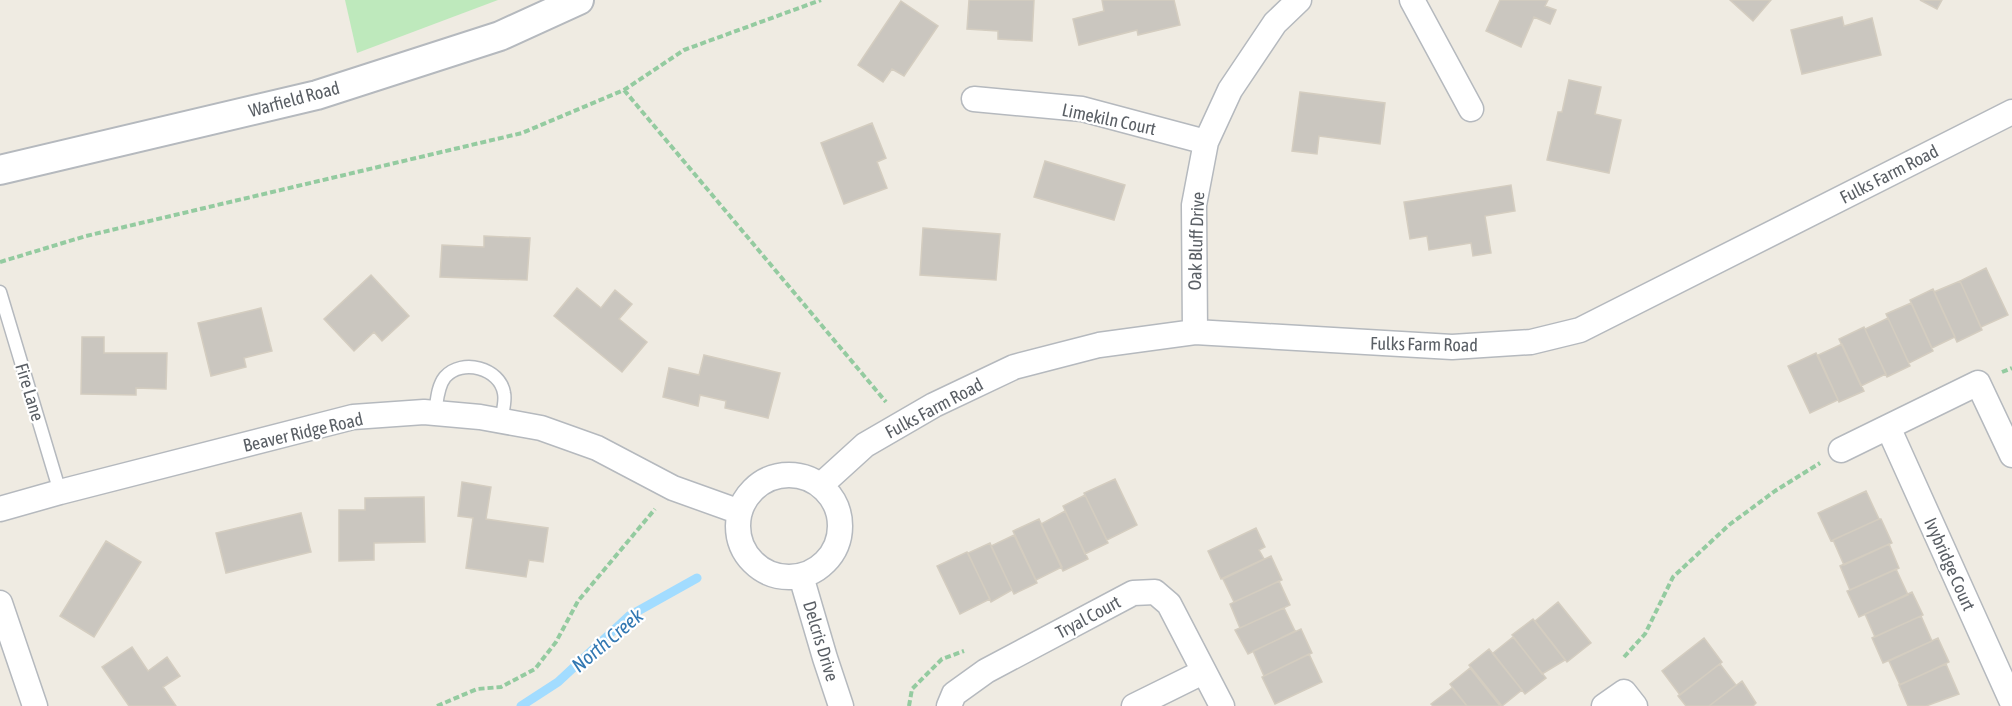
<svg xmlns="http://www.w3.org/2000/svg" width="2012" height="706" viewBox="0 0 2012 706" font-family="'Asap Condensed',sans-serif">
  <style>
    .green { fill: #bee9bc }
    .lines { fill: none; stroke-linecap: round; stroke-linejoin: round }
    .stream { stroke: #a2dcff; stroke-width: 9 }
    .building { fill: #cac6bf; stroke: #d4cdc0; stroke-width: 1.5 }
    .service-casing { stroke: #b5b9be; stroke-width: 15 }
    .minor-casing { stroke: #b5b9be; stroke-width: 27 }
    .tertiary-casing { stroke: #b5b9be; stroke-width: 32 }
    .path { stroke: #94cba0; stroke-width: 4; stroke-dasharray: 6 3; stroke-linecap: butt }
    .service { stroke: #fff; stroke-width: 12 }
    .minor { stroke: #fff; stroke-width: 24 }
    .tertiary { stroke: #fff; stroke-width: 28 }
    .labels { text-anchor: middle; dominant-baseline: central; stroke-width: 4.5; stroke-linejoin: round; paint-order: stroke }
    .street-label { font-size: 18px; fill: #5a5f65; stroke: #fff }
    .water-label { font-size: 20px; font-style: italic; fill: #3278b2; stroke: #fff }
  </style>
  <rect width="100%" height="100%" fill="#efebe2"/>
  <path class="green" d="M345,0H498L357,53Z"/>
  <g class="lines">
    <path class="stream" d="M521,706L558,682L629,616L697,578"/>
  </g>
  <path class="building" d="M969,0H1034L1032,41L998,39V31L967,29Z
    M1102,0H1174L1180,25L1138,35L1137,30L1079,45L1073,19L1104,11Z
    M1500,0H1548L1545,6L1556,10L1550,24L1534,17L1521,47L1486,31Z
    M1730,0H1771L1753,21Z
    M1920,0H1942L1937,9Z
    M901,1L938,26L904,76L892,69L883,82L858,65Z
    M1842,17L1844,26L1872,18L1881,55L1802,74L1791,30Z
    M1569,80L1601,87L1595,114L1621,120L1609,173L1547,160L1558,112H1562Z
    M1300,92L1385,103L1380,144L1319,136L1317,154L1292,151Z
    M872,123L886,158L877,162L887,188L844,204L821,143Z
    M1045,161L1125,185L1114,220L1034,197Z
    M1511,185L1515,211L1485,216L1491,253L1473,256L1471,243L1429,250L1427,236L1410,239L1404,202Z
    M923,228L1000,234L996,280L920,275Z
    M484,236L530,238L527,280L440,277L442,245L484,247Z
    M1986,268L2008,315L1981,327L1960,281Z
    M371,275L409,316L382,341L374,332L354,351L324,319Z
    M1960,281L1982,330L1957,342L1934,292Z
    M577,288L601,308L615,290L632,304L619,319L647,342L622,372L554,316Z
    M1933,289L1955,337L1932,348L1910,300Z
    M1911,303L1933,351L1909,363L1886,314Z
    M261,308L272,351L244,358L246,367L211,376L198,323Z
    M1888,318L1910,366L1887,377L1865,329Z
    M1864,327L1886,374L1861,386L1839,339Z
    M82,337H104V353H167L166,389L136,388V395L81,394Z
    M1842,344L1864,391L1839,402L1818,355Z
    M1816,353L1838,400L1810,413L1788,366Z
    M704,355L780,373L768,418L725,408L726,401L700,395L698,406L663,397L669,368L699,375Z
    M1115,479L1137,525L1107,540L1084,493Z
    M462,482L491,487L486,519L548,528L543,562L529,560L526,577L466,568L473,518L458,516Z
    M1866,491L1879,519L1831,541L1818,513Z
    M1085,495L1108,543L1085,554L1063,506Z
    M424,497L425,542L374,543V560L339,561V510H365V498Z
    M1065,511L1088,559L1063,571L1041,524Z
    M301,513L311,552L226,573L216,533Z
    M1039,519L1062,567L1036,580L1013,531Z
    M1879,519H1881L1892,543L1844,565L1833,540Z
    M1256,528L1265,547L1259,550L1264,559L1221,579L1208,551Z
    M1014,535L1037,583L1014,594L991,546Z
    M106,541L141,562L94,637L60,616Z
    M990,543L1012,590L991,602L968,553Z
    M1889,544L1899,568L1850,590L1840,566Z
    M967,552L990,599L960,614L937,566Z
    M1271,556L1282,580L1234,602L1223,579Z
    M1896,569L1908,595L1859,617L1847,591Z
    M1279,581L1290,605L1240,628L1230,604Z
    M1912,592L1923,615L1875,637L1865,614Z
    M1558,602L1591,643L1567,662L1535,621Z
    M1284,608L1295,631L1248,654L1235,630Z
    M1921,616L1932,641L1883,663L1872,638Z
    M1533,619L1565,660L1542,674L1512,635Z
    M1301,629L1312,653L1264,676L1253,651Z
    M1513,637L1546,678L1525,694L1493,653Z
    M1704,638L1722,662L1680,695L1662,671Z
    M1938,638L1949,662L1900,685L1889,661Z
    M132,647L148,671L167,657L180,676L163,687L176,706H129L102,667Z
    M1489,649L1522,690L1502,706L1469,665Z
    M1309,654L1322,682L1275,704L1262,677Z
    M1720,664L1736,685L1709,706H1686L1678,696Z
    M1946,664L1959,694L1926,706H1908L1899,685Z
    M1470,668L1500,706H1467L1450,684Z
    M1742,681L1756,703L1753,706H1709Z
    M1452,688L1467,706H1433L1431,704Z"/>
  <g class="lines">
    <g class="service-casing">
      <path id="service" d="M0,292L60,492
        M435,413C437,402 437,387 445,377C462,358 500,368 504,393C506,402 502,413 501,421"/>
    </g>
    <g class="minor-casing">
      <path id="minor" d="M1412,0L1471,109
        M974,99L1082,109L1206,142
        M1195,332L1194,205L1206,142L1230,90L1275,23L1299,0
        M1841,450L1888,427
        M2012,455L1978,383L1888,427L2012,702
        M738 526a51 51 0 1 1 102 0a51 51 0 1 1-102 0Z
        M821,485L865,445L934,405L1014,367L1099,345L1195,332L1452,347L1531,342L1580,330L2012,112
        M0,509L60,492L353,417L424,412L480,417L541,428L597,448L673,488L740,512
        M801,576L825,658L841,706
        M0,603L35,706
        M949,706L954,694L986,671L1133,593L1155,592L1169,604L1222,706
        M1134,706L1203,672
        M1604,706L1624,692L1635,706"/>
    </g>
    <g class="tertiary-casing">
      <path id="tertiary" d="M0,170L317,95L500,36L579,0"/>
    </g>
    <path class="path" d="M624,90L886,402
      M0,262L86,236L522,133L624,90L684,50L821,0
      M2002,372L2012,368
      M1624,657L1645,634L1673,577L1729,525L1775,491L1820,463
      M437,706L477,689L501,687L535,669L556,642L578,601L655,509
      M909,706L912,689L942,659L964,651"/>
    <use href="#service" class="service"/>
    <use href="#minor" class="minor"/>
    <use href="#tertiary" class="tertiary"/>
  </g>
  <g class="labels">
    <g class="street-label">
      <text transform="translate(294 99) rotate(-15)">Warfield Road</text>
      <text transform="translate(1109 119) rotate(12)">Limekiln Court</text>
      <text transform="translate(1889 174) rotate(-27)">Fulks Farm Road</text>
      <text transform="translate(1196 241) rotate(-88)">Oak Bluff Drive</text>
      <text transform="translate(1424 344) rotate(1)">Fulks Farm Road</text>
      <text transform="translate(30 392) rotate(73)">Fire Lane</text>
      <text transform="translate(934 408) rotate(-28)">Fulks Farm Road</text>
      <text transform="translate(303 432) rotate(-13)">Beaver Ridge Road</text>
      <text transform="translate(1950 564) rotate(66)">Ivybridge Court</text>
      <text transform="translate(1088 617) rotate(-28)">Tryal Court</text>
      <text transform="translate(821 641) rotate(73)">Delcris Drive</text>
    </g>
    <g class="water-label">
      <text transform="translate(607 640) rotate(-40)">North Creek</text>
    </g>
  </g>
</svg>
